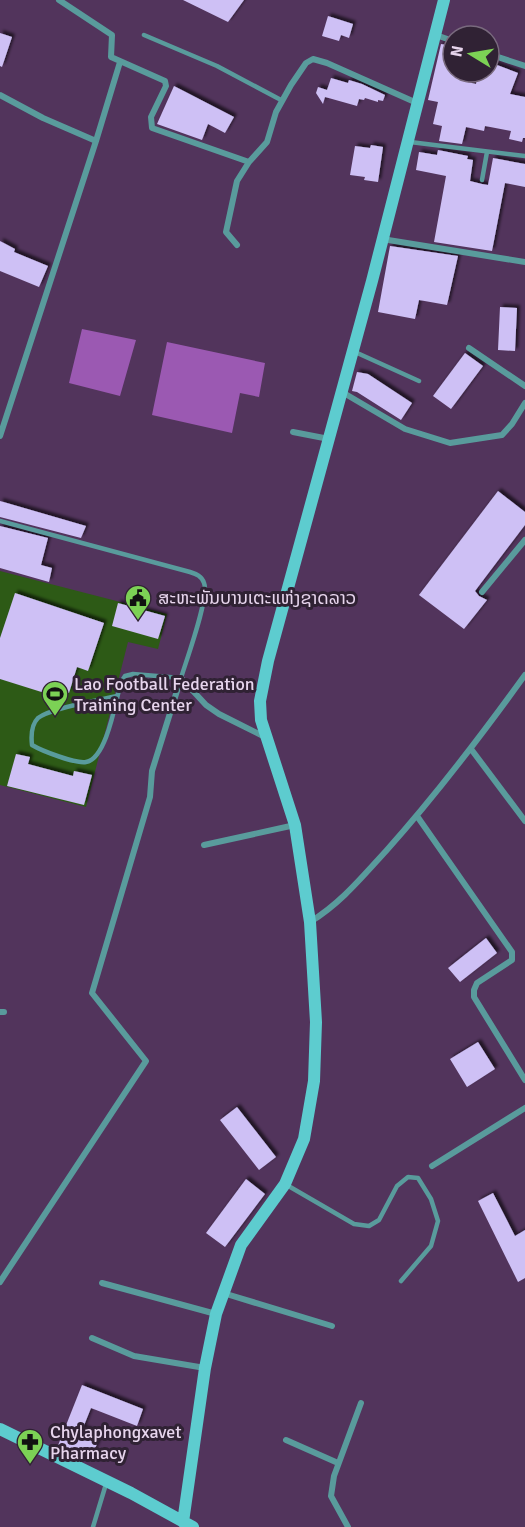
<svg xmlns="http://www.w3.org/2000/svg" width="525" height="1527" viewBox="0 0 525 1527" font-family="Signika,'Noto Sans Lao',sans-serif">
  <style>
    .green { fill: #2d5a16 }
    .water { fill: #9b59b2 }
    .building { fill: #cec0f5; filter: url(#shadow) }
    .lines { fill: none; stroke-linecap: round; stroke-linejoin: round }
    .lane { stroke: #599b9c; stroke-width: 4.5 }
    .street { stroke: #599b9c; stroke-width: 6 }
    .secondary { stroke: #5dcccf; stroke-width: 12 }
    .labels { text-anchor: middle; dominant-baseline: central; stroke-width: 6; stroke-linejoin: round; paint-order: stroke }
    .poi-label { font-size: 18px; fill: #e7d5ed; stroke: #302234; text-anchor: start }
  </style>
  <defs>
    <filter id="shadow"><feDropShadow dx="3" dy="-3" stdDeviation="1.5" flood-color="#0009"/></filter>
  </defs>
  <rect width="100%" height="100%" fill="#52345c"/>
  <path class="green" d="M0,571L167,614L158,649L128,642L86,807L0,785Z"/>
  <path class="water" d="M82,329L136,340L120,396L69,383Z
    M167,342L265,363L259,397L240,393L232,433L152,415Z"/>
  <path class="building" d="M183,0H244L228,22Z
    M328,16L353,24L349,38L341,35L339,41L322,36Z
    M0,33L12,37L2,67L0,66Z
    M441,44L453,46V72H461L459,80L476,84L478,72H489V62L518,73L510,94L525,97V138H523L522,142L509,139L511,131L485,126L484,131L466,127L462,144L439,141L442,126L433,124L438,102L428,100Z
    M331,78L348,83L349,80L362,84L385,95L383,101L378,100V102L365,98L364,100L359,99L357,106L325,97L323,104L316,93L318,87L327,90Z
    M174,86L234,117L225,133L208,124L202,140L157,124Z
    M371,145L383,147L378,182L364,180L365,177L350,175L355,146L370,148Z
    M438,150L468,156L467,159L473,160L470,181L482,184L488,185L493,158L525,164V187L505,183L492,251L434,242L446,176L416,170L419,152L437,155Z
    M0,241L15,249L14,252L48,266L39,287L0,271Z
    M390,246L458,256L447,305L419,300L415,319L378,312Z
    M500,307L517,308L515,351L498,350Z
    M465,353L483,366L451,409L433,396Z
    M357,372L368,374L412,403L401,420L357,392L352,391Z
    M498,491L525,512V525L475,591L479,596L487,600L464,629L419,595Z
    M0,501L86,526L81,538L0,517Z
    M0,526L48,538L41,565L52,568L49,582L0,568Z
    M15,593L104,623L88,671L77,667L69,693L54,688L51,695L0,679V638Z
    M118,603L165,616L158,639L112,626Z
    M16,754L30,757L28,764L73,776L74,771L92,775L84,805L7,786Z
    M486,938L497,953L460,982L448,968Z
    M478,1042L495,1069L467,1087L450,1059Z
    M237,1107L276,1157L259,1170L220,1120Z
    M246,1179L265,1194L225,1247L206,1233Z
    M493,1193L515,1236L525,1230V1278L518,1282L478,1201Z
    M82,1385L143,1409L137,1426L91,1408L83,1428L101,1435L89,1462L57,1448Z"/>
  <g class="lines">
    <path class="lane" d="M144,35L217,66L281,100
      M410,142L525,156
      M482,180L487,152
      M355,352L419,381
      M0,521L190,572C196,574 202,576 204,583C210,596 186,661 181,678L133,674L125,676L121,682C116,699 107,759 86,762C76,764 42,751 32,745C31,736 31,725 38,718C51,708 99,700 117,696
      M285,1184L354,1224L369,1226L379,1220L397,1186L408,1177L418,1178L431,1199L438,1221L431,1246L401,1281
      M93,1527L106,1484"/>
    <path class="street" d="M59,0L112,35L111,57L165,81L166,86L151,117L152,128L249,162
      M436,35L453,41
      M489,54L525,66
      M0,95L43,118L96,141
      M382,239L525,262
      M237,245L226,232L237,181L249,162L267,142L276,112L291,85L306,63L313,59L327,63L417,103
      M469,348L525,386
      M342,392L405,429L450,443L502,435L512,424L525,403
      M293,432L329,439
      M0,436L96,141L120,62
      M482,592L525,540
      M471,749L525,821
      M417,816L512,952V960L477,983L474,990V997L525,1080
      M204,845L295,825
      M310,922C341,903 362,877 386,851C436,795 481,736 525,675
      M0,1012H4
      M432,1166L525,1108
      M0,1282L146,1061L92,993L150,797L152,771L181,678L206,705L219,714L267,738
      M102,1283L216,1314
      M223,1293L332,1326
      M92,1338L134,1356L205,1368
      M286,1440L338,1463
      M348,1527L331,1496L334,1476L361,1403"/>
    <path class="secondary" d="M0,1429L131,1493L193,1527
      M183,1522L205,1368L216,1314L241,1245L285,1184L304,1139L314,1081L316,1022L310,922L295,825L261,720L260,701L268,661L372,281L444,0"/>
  </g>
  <defs>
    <g id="civic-pin" transform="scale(1.35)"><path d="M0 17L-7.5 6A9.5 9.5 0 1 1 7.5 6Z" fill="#7cd155" stroke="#302234"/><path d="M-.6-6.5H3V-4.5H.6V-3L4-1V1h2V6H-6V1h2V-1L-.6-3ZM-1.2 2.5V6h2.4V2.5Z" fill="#111"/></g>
    <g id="stadium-pin" transform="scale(1.35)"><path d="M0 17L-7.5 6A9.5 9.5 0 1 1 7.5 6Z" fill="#7cd155" stroke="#302234"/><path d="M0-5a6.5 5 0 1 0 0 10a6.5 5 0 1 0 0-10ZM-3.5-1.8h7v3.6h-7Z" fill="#111"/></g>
    <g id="pharmacy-pin" transform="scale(1.35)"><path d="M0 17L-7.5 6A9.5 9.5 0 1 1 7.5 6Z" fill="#7cd155" stroke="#302234"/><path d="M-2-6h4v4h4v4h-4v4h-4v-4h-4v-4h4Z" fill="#111"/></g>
  </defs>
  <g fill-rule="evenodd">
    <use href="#civic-pin" x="138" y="598"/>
    <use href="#stadium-pin" x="55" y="694"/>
    <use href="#pharmacy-pin" x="30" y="1442"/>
  </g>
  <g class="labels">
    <g class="poi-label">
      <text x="158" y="598">ສະຫະພັນບານເຕະແຫ່ງຊາດລາວ</text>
      <text x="74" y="684">Lao Football Federation<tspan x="74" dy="21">Training Center</tspan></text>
      <text x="50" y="1432">Chylaphongxavet<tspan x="50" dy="21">Pharmacy</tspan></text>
    </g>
  </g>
  <g transform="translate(471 54) rotate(281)"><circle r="28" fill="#302234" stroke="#796a7e" stroke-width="1.5"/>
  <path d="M0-4.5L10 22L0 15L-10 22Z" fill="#7cd155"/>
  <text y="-9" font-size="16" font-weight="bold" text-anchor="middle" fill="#e7d5ed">N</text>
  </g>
</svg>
